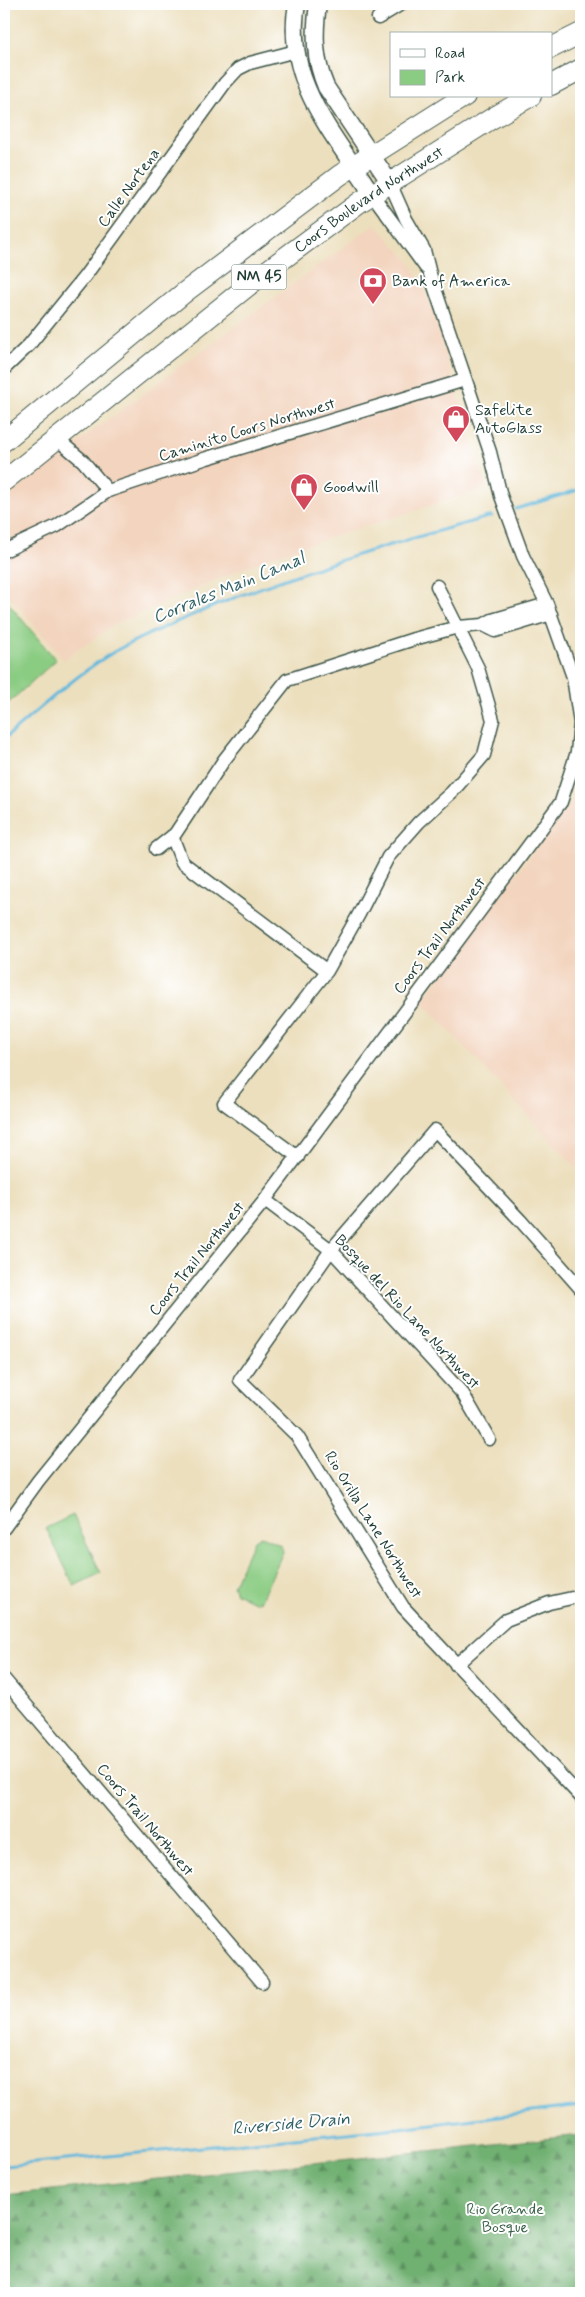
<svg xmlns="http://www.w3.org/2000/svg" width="585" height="2297" viewBox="0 0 585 2297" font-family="Mynerve,sans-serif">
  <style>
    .built { fill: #f3d4be }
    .forest { fill: url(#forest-firs); stroke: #487652 }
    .park { fill: #8bcc83; stroke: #55845c }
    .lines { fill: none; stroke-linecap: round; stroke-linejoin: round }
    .stream { stroke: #5fb8dd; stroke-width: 3 }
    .minor-casing { stroke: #3e5549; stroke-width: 15 }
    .tertiary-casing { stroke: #3e5549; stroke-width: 19 }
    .primary-casing { stroke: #3e5549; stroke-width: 22 }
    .minor { stroke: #fff; stroke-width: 12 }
    .tertiary { stroke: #fff; stroke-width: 16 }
    .primary { stroke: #fff; stroke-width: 20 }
    .labels { text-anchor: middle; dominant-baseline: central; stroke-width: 4; stroke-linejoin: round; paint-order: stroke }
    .shield { fill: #fff; stroke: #627771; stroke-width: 1 }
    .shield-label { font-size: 15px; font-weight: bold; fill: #1f3d34 }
    .street-label { font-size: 16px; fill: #1f3d34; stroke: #fff }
    .poi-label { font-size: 16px; fill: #1f3d34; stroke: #fff; text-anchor: start }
    .park-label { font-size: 16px; fill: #3a6148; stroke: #fff }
    .water-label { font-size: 18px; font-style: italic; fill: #326267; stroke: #fff }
  </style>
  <defs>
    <pattern id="forest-firs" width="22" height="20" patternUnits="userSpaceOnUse" patternTransform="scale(1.25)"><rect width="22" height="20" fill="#70b071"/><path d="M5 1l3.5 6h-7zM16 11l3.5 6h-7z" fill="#5b905e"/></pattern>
  </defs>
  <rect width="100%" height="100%" fill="#fff"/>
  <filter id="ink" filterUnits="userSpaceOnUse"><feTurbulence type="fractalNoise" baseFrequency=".02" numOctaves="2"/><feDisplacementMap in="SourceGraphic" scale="10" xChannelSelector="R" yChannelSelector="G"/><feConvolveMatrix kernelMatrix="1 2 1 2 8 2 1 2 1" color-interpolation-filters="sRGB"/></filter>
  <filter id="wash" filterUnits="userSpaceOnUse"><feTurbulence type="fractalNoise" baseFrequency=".0096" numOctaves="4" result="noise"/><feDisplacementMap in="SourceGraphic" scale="20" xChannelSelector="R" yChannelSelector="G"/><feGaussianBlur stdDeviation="1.12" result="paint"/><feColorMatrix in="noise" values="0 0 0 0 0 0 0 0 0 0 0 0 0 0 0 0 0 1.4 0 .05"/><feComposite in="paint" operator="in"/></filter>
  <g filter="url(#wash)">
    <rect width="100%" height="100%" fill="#ecdfbd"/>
    <path class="built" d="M375,224L411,263L431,305L486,488L272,556L115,624L64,660L4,589V500L90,433Z
      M581,788V1173L422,1001Z"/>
    <path class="forest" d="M581,2135V2293H4V2195Z"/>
    <path class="park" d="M4,598L56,660L4,707Z
      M73,1515L101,1573L74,1586L46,1528Z
      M261,1536L281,1545L283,1552L261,1600L254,1602L236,1593L233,1586L254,1540Z"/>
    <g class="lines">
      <path class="stream" d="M516,509L581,489
        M4,739C40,709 76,674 117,650C148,633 181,620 214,606C304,569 398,542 492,516
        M4,2166L399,2128L581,2106"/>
    </g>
  </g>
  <g filter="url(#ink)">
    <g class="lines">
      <g class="minor-casing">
        <path id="minor" d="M378,18L401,4
          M372,194L426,268
          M4,369L29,345L85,276L225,83L238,69L250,63L296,51
          M57,439L83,461L108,491L207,458L465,380
          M4,551L57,526L108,491
          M483,625L495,631L551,614
          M172,836L182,862L327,971
          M156,849L175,834L224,760L287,680L414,639L458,627L483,625L492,620L547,604
          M298,1157L224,1103L327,971L359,914L388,857L419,822L452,792L484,755L493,720L478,668L437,586
          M265,1200L331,1250L463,1394L489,1439
          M581,1289L520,1220L435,1130L331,1250L240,1380L297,1436L403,1607L581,1797
          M4,1528L38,1481L265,1200L561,802L577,752L580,723L573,677L547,604L523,556L501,496L490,452L430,274L424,250L406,219L390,183
          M456,1665L506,1620L549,1603L581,1596
          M4,1679L262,1982"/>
      </g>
      <g class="tertiary-casing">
        <path id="tertiary" d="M297,4C283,80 334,134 372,194
          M318,4C314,34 314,59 326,87L390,183"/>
      </g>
      <g class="primary-casing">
        <g id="primary">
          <path d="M551,48L581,33"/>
          <path d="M551,85L581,69"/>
          <path d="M4,441L185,292L340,175L465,96"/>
          <path id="s1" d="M4,481L264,273L360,202L491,119L531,96"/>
        </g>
      </g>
      <use href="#minor" class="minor"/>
      <use href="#tertiary" class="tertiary"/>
      <use href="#primary" class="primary"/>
    </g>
  </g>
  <defs>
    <g id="bank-pin" transform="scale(1.4375)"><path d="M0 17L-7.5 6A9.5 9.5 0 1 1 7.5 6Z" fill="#d1495b" stroke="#fff"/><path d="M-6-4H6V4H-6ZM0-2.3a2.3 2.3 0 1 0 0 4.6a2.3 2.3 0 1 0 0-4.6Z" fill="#fff"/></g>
    <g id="shop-pin" transform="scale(1.4375)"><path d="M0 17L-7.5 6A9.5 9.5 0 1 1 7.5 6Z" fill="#d1495b" stroke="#fff"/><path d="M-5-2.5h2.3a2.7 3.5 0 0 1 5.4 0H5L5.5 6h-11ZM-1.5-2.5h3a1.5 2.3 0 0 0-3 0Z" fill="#fff"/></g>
  </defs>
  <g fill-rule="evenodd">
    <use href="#bank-pin" x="373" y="281"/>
    <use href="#shop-pin" x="456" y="419"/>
    <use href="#shop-pin" x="304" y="487"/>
  </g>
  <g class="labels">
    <rect class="shield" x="231.5" y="264.5" width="55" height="25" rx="4"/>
    <g class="shield-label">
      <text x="259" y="277">NM 45</text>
    </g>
    <g class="street-label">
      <text transform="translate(129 188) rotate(-54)">Calle Nortena</text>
      <text stroke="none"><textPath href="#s1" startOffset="461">Coors Boulevard Northwest</textPath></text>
      <text transform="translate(247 430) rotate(-17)">Caminito Coors Northwest</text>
      <text transform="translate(440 936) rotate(-53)">Coors Trail Northwest</text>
      <text transform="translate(197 1259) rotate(-51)">Coors Trail Northwest</text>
      <text transform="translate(407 1312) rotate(47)">Bosque del Rio Lane Northwest</text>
      <text transform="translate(373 1525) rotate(58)">Rio Orilla Lane Northwest</text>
      <text transform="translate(145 1820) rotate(50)">Coors Trail Northwest</text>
    </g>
    <g class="poi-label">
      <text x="392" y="281">Bank of America</text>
      <text x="475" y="410">Safelite<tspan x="475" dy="18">AutoGlass</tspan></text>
      <text x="323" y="487">Goodwill</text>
    </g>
    <g class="park-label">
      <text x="505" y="2209">Rio Grande<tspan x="505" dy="18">Bosque</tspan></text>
    </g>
    <g class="water-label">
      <text transform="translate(229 588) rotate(-22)">Corrales Main Canal</text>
      <text transform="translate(291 2124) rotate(-5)">Riverside Drain</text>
    </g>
  </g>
  <rect width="585" height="2297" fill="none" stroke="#fff" stroke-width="20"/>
  <rect x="390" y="32" width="162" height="65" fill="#ffffff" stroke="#a5b1ae"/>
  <rect x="400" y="49" width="25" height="8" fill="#ffffff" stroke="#a5b1ae"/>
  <text x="435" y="58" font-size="15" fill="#1f3d34">Road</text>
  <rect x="400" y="70" width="25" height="15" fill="#8bcc83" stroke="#a5b1ae"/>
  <text x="435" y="82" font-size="15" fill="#1f3d34">Park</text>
</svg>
